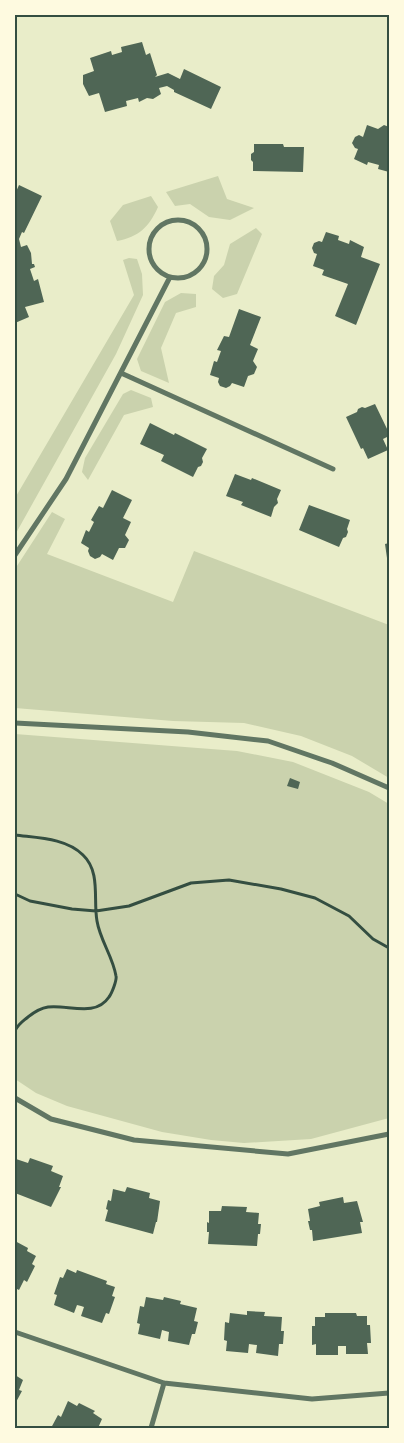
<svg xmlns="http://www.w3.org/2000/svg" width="404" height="1443" viewBox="0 0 404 1443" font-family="'Varela Round',sans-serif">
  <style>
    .green { fill: #cad2ad }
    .building { fill: #4f6655 }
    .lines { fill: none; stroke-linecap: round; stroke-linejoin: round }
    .path { stroke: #344e41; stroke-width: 3 }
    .minor { stroke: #617663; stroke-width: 5 }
    .neatline { fill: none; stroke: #344e41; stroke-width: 2 }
  </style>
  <rect width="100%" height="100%" fill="#e9edc9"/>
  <path class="green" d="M218,176L227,199L254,208L230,220L209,217L190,204L175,206L166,192Z
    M151,196L158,207C149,227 139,237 117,241L110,221L123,205Z
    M256,228L262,234L237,294L223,298L212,289L214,276L224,265L230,244Z
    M129,258L137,259L142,274L143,295L116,354L15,535V498L134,295L123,260Z
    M181,293L196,294V307L176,313L161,348L169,383L141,371L137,359L165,302Z
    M131,390L151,398L153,407L124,415L88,480L82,472L85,458L123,394Z
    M52,512L65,519L47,554L173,602L194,551L389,625V778L352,756L301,736L244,723L173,721L15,708V569Z
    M15,734L237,751L293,762L369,792L389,804V1118L311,1139L244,1143L211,1140L162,1132L67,1106L36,1093L15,1079Z"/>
  <path class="building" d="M142,42L146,55L150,53L157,75L155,77L168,73L180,79L184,69L221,87L211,109L174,92V90L167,86L159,88L161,94L153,99L147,98L139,102L138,98L126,101L127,106L105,112L99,93L89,96L83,84V75L94,71L90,58L111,51L112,55L122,52L121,47Z
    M367,125L378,129L384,125L389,127V172L378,169L379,165L368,162L367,165L354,159L358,149L355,148L352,143L355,137L359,135L363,137Z
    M254,144H283L284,147H304L303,172L253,171V162L251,160V154L254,152Z
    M19,185L42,196L24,233L22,232L19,239L21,247L27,245L31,253L32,264H34L35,267L30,269L34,281L38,279L44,302L25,307L29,317L15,323V194Z
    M326,232L339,236L338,240L349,244L350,240L364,247L361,257L380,264L356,325L335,316L348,284L322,275L324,270L313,266L317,254L314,253L312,248L314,243L319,241L322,242Z
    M239,309L261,317L250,345L258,349L253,361L257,367L254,374L248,376L244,387L232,383L230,386L226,388L220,386L218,382L219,378L210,375L214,361L217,362L221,351L217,350L224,336L229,337Z
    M375,404L389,433V436L383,439L388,450L368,459L363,448L361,449L346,417L357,412L358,409L362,407L365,408Z
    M150,423L174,435L175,433L207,449L202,458L203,462L201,466L198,467L193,477L161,461L164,455L140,444Z
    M235,474L251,480L252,478L281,490L277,499L278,503L274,507L271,517L241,505L243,502L226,496Z
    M112,490L132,500L123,518L131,522L125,535L129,540L125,548H119L113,560L102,554L100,557L95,559L90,556L88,551L89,548L81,543L86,530L89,532L94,522L91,520L99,506L103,508Z
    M309,505L350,520L347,529L348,532L346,537L343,538L339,547L299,530Z
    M389,543V565H388L385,544Z
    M290,778L300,782L298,789L287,786Z
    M30,1158L53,1166L51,1171L63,1176L59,1187H61L51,1207L15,1193L16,1159L28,1163Z
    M127,1187L150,1193L149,1198L160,1201L157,1222H156L153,1234L105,1221L108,1210L106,1209L108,1200L111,1201L113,1189L125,1192Z
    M343,1197L344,1203L357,1201L363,1222H360L362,1233L313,1241L312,1230H310L308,1221H310L308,1209L320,1206L319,1202Z
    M222,1206L247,1207L246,1212L259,1213L258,1224H261L260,1234H258L257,1246L208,1244L209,1232H207V1222L209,1223V1211H221Z
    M15,1241L28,1248L27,1251L36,1256L32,1264L35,1266L27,1282L24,1280L19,1290L15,1288Z
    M67,1269L76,1273L77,1270L107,1281L106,1284L115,1287L112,1296L115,1297L109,1314L106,1313L102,1323L81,1316L84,1307L81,1306L77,1305L74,1313L54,1305L57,1295L54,1294L60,1277L63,1278Z
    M146,1297L163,1300L164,1297L181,1301L180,1304L197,1308L194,1321L198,1322L195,1334H192L189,1345L168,1341L169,1332L162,1330L160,1339L138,1334L140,1324L137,1323L140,1306L144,1307Z
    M247,1311L265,1312L264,1316L282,1317L281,1331H284L283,1344H279L278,1356L256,1353L257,1345L249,1344L248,1353L226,1351L227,1341L224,1340L225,1322L229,1323L230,1313L247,1315Z
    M325,1313H356L357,1316H367V1325H370L371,1343H367L368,1354H346V1346H338V1355H316V1344L312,1345V1326H315V1317H325Z
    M15,1375L23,1380L19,1390L22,1391L15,1404Z
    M68,1401L77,1406L79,1403L95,1411L93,1413L102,1419L98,1428H51L58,1415L61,1417Z"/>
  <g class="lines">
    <path class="path" d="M15,835C38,838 66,838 83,855C101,872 93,900 97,921C100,940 113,957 116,976C117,980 112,993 109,997C95,1018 67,1004 48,1007C41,1008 33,1013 28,1017C22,1022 18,1024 15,1031
      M15,894L30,901L72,909L96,911L129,906L191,883L229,880L281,889L315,898L349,916L373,939L389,948"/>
    <path class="minor" d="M149 249a29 29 0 1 1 58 0a29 29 0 1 1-58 0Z
      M121,373L333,469
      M15,555L66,479L170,277
      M15,723L188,732L268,741L332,763L389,788
      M15,1098L51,1119L134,1140L288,1154L389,1134
      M15,1332L164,1383L312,1399L389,1393
      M151,1428L164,1383"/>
  </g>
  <rect width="404" height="1443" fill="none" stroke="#fefae0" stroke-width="32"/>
  <rect x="16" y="16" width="372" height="1411" class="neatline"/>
</svg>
